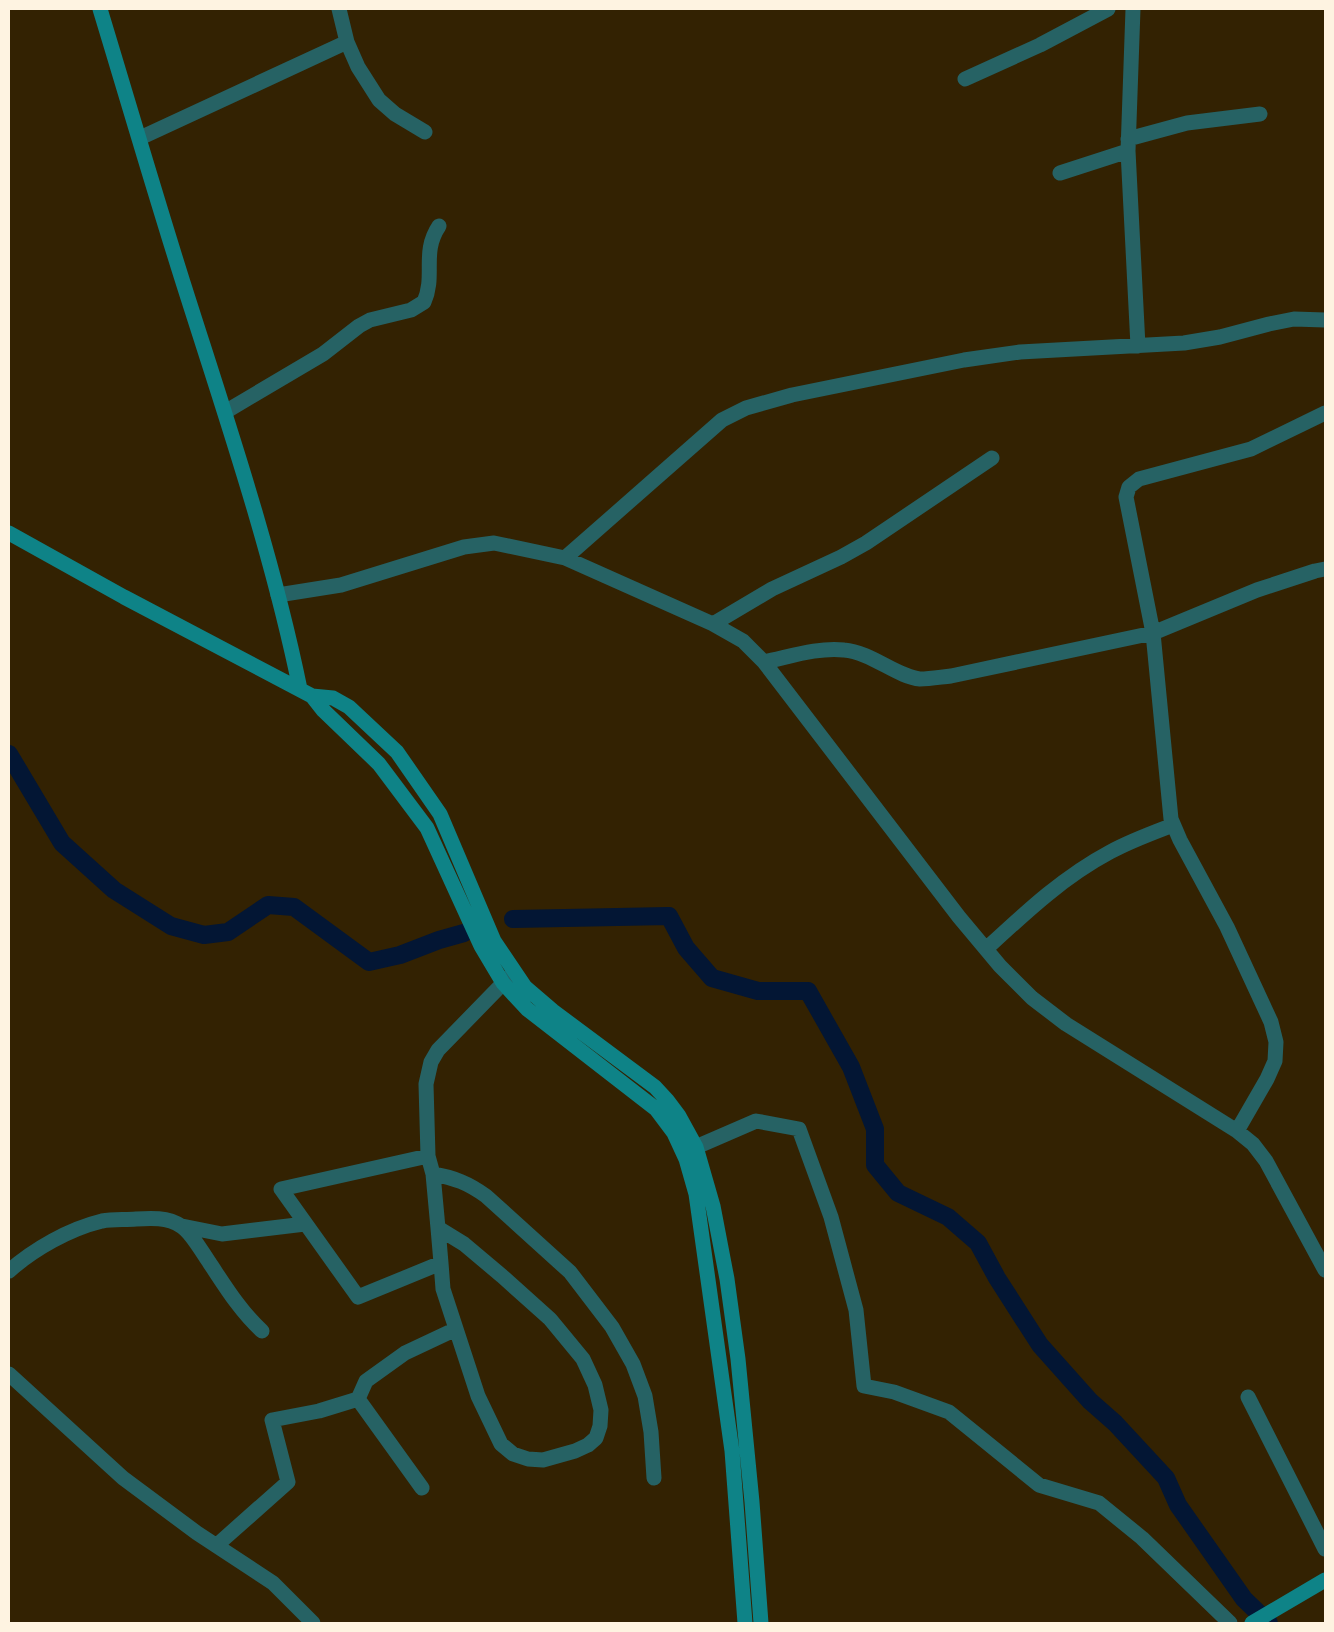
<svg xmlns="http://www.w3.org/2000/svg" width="1334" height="1632" viewBox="0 0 1334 1632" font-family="'Noto Sans',sans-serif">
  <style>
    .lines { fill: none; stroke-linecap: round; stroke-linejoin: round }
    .canal { stroke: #031634; stroke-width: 18 }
    .street { stroke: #266264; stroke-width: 15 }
    .secondary { stroke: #0e8387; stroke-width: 15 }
  </style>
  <rect width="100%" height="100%" fill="#332202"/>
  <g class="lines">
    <path class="canal" d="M9,754L62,843L114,890L171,926L204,935L228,932L268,905L294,907L369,962L400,955L439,940L464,933
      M513,919L669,916L686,948L712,978L758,991H808L851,1067L875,1129V1165L898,1193L948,1217L978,1243L997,1278L1040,1345L1090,1401L1115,1423L1166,1478L1178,1505L1244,1599L1269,1623"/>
    <path class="street" d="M339,9L347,42L358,67L379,100L395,114L425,132
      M1133,9L1128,151L1138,346
      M965,79L1040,45L1108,9
      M140,138L347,42
      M1128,139L1187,123L1260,114
      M1060,173L1128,151
      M225,412L323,354L359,326L370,320L411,310L424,302C436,275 421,253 439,226
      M565,558L722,420L746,408L792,395L964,360L1020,352L1184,343L1220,337L1269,324L1294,319L1325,320
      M278,595L341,585L464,547L494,543L565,558L713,624L743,641L764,662L959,917L1000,966L1032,998L1066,1024L1237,1131L1253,1144L1266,1161L1325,1270
      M713,624L772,589L841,557L866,543L992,458
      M764,662C789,657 818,647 844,650C871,652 897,677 920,679C930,679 941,677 951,676L1153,633L1257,590L1315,571L1325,569
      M986,949C1025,913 1063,877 1110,852C1130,841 1152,833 1173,825
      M1237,1131L1267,1079L1275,1061L1276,1042L1271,1022L1227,927L1180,840L1171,819L1153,633L1126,497L1129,487L1139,479L1251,449L1325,413
      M696,1147L756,1121L799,1129L831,1217L856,1310L864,1386L894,1392L949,1412L1039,1485L1099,1503L1142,1538L1230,1623
      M428,1156L281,1189L358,1297L441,1263
      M433,1174C455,1178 468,1183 486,1196L570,1272L612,1327L633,1364L645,1396L651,1432L654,1478
      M182,1226L222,1234L305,1224
      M438,1228L464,1244L502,1276L550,1319L583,1359L595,1385L601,1410L600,1426L596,1438L588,1445L575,1451L543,1460L528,1459L513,1454L501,1444L478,1396L443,1289L441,1263L438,1228L433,1174L428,1156L426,1084L431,1062L438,1050L514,972
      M9,1271C34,1249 69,1229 102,1221C113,1219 125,1220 136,1219C150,1218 168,1217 181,1226C191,1232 202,1252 209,1262C225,1286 240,1311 262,1331
      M9,1374L123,1478L197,1533L273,1583L313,1623
      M1248,1397L1325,1549
      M422,1488L358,1399L366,1381L405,1353L456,1329
      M217,1545L288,1482L272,1420L319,1411L358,1399"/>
    <path class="secondary" d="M100,9C127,98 153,187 181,276C224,412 271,548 300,689
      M9,533L124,597L312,696L333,698L349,707L397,752L440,814L494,941L525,987L553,1011L655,1087L667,1100L679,1116L696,1147L713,1206L727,1279L738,1359L752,1502L761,1623
      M312,696L323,710L379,764L427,828L481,946L503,983L527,1009L656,1109L674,1133L686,1159L696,1194L732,1451L745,1623
      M1252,1623L1325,1580"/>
  </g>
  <rect width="1334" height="1632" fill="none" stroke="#fef3e1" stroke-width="20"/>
</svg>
